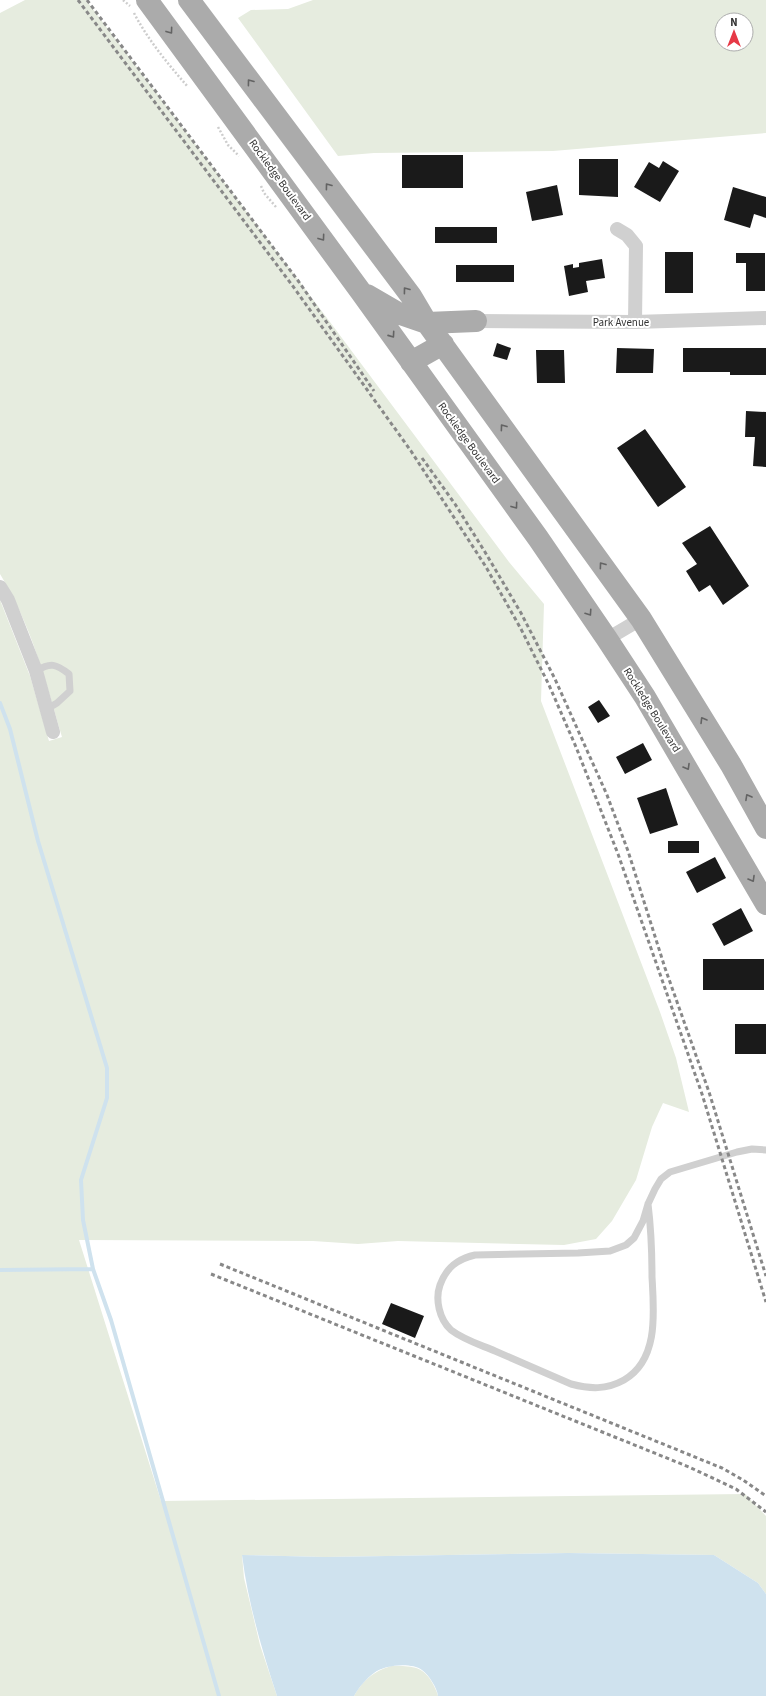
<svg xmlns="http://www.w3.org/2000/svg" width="766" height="1696" viewBox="0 0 766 1696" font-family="'Source Sans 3',sans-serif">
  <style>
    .green { fill: #e6ecdf; fill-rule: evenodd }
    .water { fill: #cfe2ee }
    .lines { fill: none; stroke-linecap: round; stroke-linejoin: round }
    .stream { stroke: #cfe2ee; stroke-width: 4 }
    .building { fill: #1a1a1a }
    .path { stroke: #cdcdcd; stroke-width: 2.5; stroke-dasharray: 2 2; stroke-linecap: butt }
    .lane { stroke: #d0d0d0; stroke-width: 7 }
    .street { stroke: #d0d0d0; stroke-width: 14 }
    .primary { stroke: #ababab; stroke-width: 22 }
    .rail { stroke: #888; stroke-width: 3; stroke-dasharray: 4 3; stroke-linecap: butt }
    .oneway { stroke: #636363 }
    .labels { text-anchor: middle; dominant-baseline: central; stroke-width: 4; stroke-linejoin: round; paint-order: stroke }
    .street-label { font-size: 11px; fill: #333; stroke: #fff }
  </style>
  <rect width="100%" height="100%" fill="#fff"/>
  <path class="green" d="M25,0H86L327,318L509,562L544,604L541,701L660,1012L676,1058L689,1112L663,1103L652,1127L636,1180L612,1221L596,1239L564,1245L398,1241L358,1244L313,1241L79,1240L161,1501L745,1494L766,1516V1594L758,1583L714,1555L568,1553L325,1557L242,1555L244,1578L260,1645L277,1696H0V600L30,676L49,741L62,737C46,682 31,624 0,574V13Z
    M313,0H766V133L553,151L374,153L338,156L238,18L251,10L288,9ZM722,20H746V44H722Z
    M391,1666C411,1666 423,1665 433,1684C435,1688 437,1692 438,1696H354C364,1679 373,1672 391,1666Z"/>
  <path class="water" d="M568,1553L714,1555L758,1583L766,1594V1696H438C437,1688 429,1675 422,1670C411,1662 384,1665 374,1673C366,1679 359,1687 354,1696H277C262,1650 248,1603 242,1555L325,1557Z"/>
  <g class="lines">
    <path class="stream" d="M0,703L10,729L38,841L107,1068V1098L81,1180L83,1220L93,1269L111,1320L219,1696
      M0,1270L93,1269"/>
  </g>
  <path class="building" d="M402,155H463V188H402Z
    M579,159H618V197L579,195Z
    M663,161L679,171L660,202L634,187L649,162L659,168Z
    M557,185L563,215L532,221L526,192Z
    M733,187L766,197V218L754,214L750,228L724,220Z
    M435,227H497V243H435Z
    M665,252H693V293H665Z
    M736,253H765V291H746V263H736Z
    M602,259L605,278L586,281L588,292L569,296L564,266L573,264V268L579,267V263Z
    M456,265H514V282H456Z
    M497,343L511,348L507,360L493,356Z
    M617,348L654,349L653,373H616Z
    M683,348H766V375H730V372H683Z
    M536,350H564L565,383H537Z
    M746,411L766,412V467L753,466L755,437H745Z
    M645,429L686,487L658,507L617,448Z
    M710,526L749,586L723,605L710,585L699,592L686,571L697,564L682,543Z
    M599,700L610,716L598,723L588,707Z
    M643,743L652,760L625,774L616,757Z
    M666,788L678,825L650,834L637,798Z
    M668,841H699V853H668Z
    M715,857L726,878L697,893L686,872Z
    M741,908L753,931L724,946L712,924Z
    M703,959H764V990H703Z
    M735,1024H766V1054H735Z
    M391,1303L424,1316L415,1338L382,1324Z"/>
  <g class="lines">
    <path class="path" d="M123,0L130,6
      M134,13C148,40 168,64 188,87
      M218,127L228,145L239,156
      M261,186L264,193L276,207"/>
    <path class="lane" d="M36,671C51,662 56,664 69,674L70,691L57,703L47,709
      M648,1204C651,1228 652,1252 652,1277C654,1312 659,1360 624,1380C606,1390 590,1389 571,1384C546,1373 520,1362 495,1351C481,1345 464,1340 451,1330C439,1319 435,1299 440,1285C446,1268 457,1259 475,1255L578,1253L610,1251L626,1245L634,1238L643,1221L648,1204L655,1189L661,1179L670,1172L737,1152L752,1149L766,1150"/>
    <path class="street" d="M617,229L627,235L636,246L635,322
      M476,321L635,322L766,318
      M0,587L8,600L36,671L53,732
      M607,639L641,619"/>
    <path class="primary" d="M147,0L361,292L538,538L607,639L645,697L766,904
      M189,0L411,296L427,323L641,619L731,765L766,828
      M367,295L398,313L427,323L476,321
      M411,362L443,344"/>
    <path class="rail" d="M78,0L292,285L411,451L486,567L521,629L549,685L576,747L618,854L702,1094L766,1302
      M87,0L299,282L374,391
      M422,458L455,504L485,552L521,613L555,679L607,795L628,851L665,968L709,1092L766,1276
      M220,1264L722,1468L743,1480L766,1496
      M211,1274L689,1467L736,1489L766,1512"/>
  </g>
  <defs><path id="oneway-chevron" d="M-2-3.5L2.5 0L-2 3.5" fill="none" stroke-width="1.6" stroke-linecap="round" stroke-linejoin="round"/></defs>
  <g class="oneway">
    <use href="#oneway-chevron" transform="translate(170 31) rotate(54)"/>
    <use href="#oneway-chevron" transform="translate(250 82) rotate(-127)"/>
    <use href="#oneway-chevron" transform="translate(328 186) rotate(-127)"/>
    <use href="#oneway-chevron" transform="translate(322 238) rotate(54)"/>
    <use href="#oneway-chevron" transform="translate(406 290) rotate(-127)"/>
    <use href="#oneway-chevron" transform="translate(392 335) rotate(55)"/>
    <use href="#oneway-chevron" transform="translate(503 427) rotate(-126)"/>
    <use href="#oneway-chevron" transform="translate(515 506) rotate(54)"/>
    <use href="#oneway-chevron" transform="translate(602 565) rotate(-126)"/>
    <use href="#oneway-chevron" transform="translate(589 613) rotate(56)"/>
    <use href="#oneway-chevron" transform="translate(703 720) rotate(-121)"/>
    <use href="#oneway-chevron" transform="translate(687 767) rotate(60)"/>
    <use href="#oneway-chevron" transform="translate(748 797) rotate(-119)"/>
    <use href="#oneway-chevron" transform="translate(752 879) rotate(60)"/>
  </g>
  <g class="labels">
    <g class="street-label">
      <text transform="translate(280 180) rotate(54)">Rockledge Boulevard</text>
      <text x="621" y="322">Park Avenue</text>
      <text transform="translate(469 443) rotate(54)">Rockledge Boulevard</text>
      <text transform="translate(652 710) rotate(58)">Rockledge Boulevard</text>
    </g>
  </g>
  <g transform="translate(734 32)"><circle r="19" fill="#ffffff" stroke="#adadad"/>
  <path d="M0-3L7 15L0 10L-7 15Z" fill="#e63946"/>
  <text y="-6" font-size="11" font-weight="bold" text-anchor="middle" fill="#333333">N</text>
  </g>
</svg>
